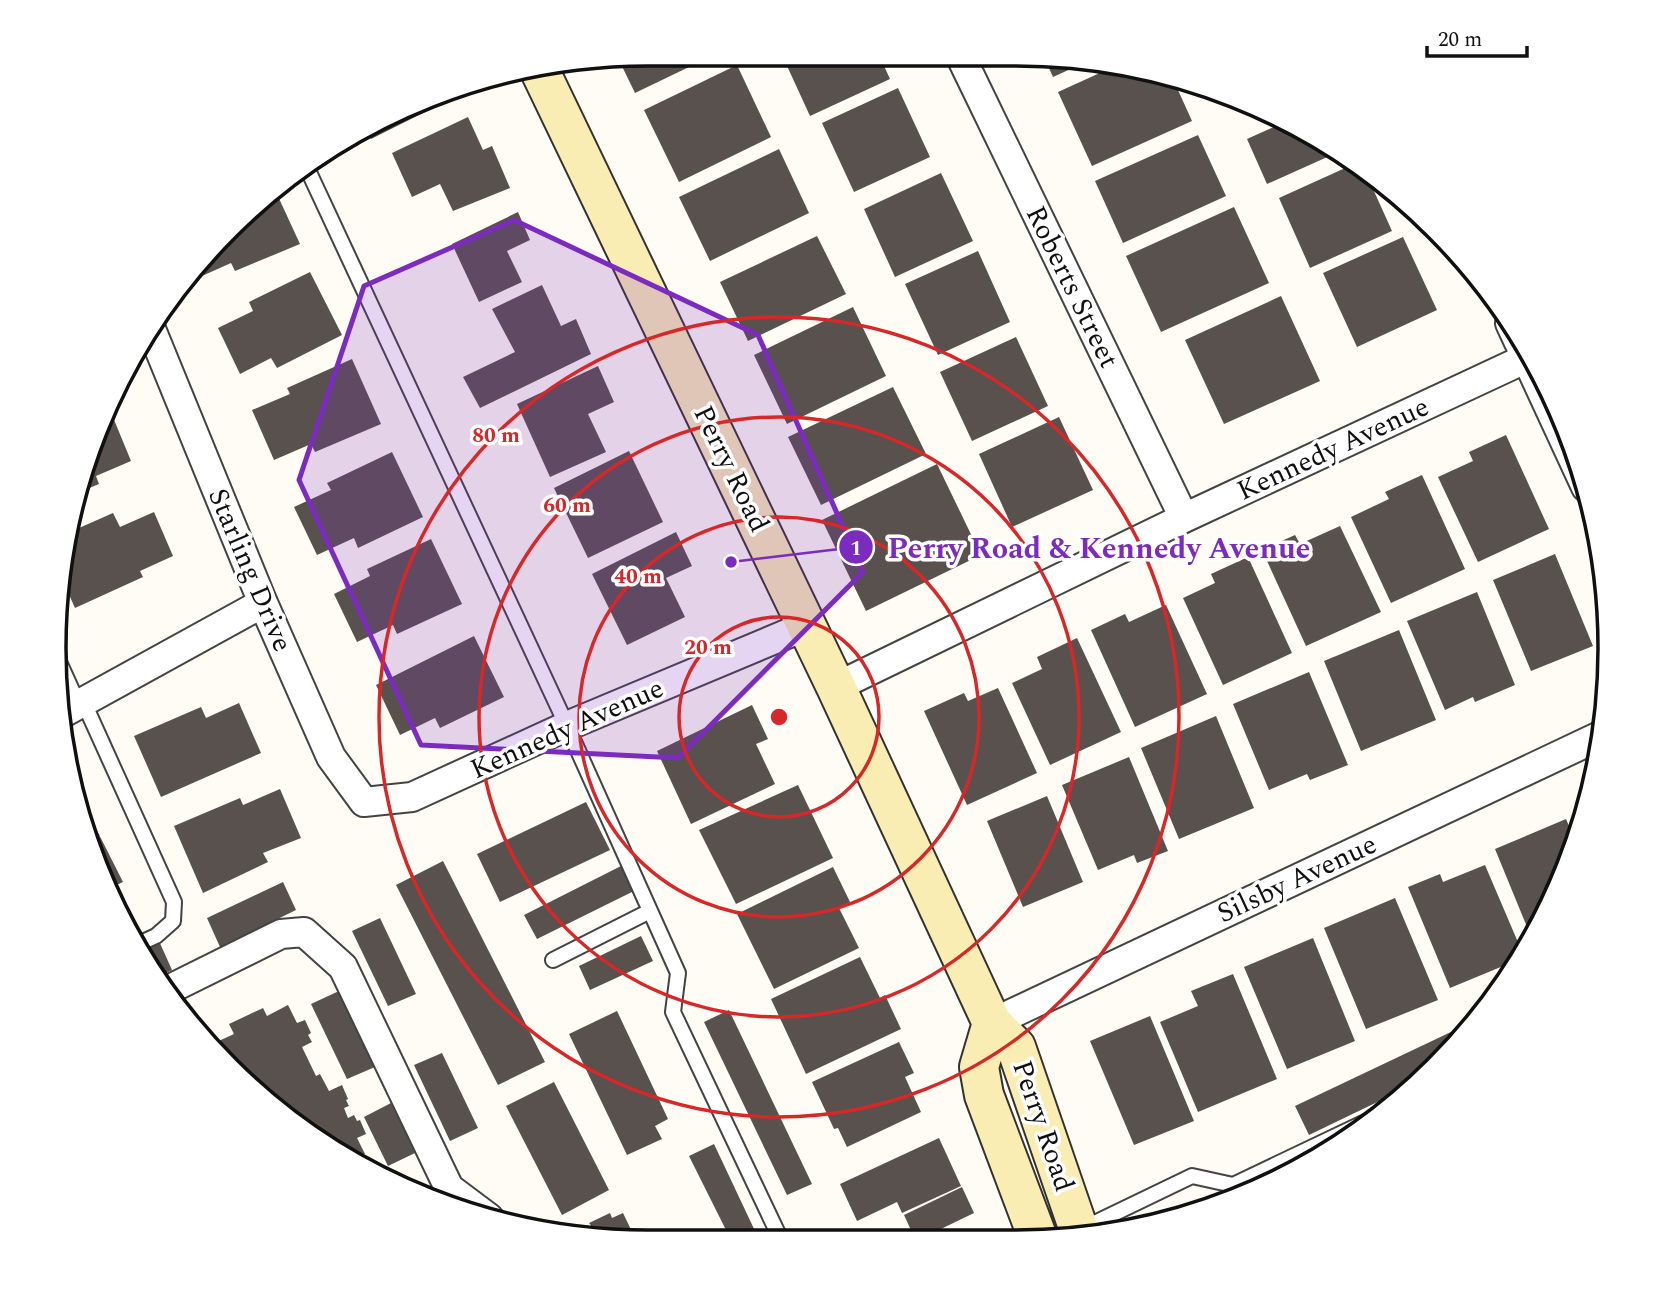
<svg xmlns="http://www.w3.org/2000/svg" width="1665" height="1297" viewBox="0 0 1665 1297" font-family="Spectral,serif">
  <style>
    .building { fill: #58514d }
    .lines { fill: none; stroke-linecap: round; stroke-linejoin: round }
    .lane-casing { stroke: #434343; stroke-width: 18 }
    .street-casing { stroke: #434343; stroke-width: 32 }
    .secondary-casing { stroke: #323232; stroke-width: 42 }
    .lane { stroke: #fff; stroke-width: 14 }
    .street { stroke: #fff; stroke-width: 28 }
    .secondary { stroke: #f9edb4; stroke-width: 38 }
    .marked { fill: #7b2cbf; fill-opacity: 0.2; stroke: #7b2cbf; stroke-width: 5; stroke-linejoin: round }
    .ring { fill: none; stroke: #d62828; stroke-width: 3.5 }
    .labels { text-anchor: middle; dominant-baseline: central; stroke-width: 7; stroke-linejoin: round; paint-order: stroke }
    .street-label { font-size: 28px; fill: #101010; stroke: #fff }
    .rim { fill: none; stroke: #101010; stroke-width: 3.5 }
    .centre { fill: #d62828; stroke: #fff; stroke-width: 3.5 }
    .ring-label { font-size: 21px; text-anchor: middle; font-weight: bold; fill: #d62828; stroke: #fff; stroke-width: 7; stroke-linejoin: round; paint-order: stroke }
    .leader { fill: none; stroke: #7b2cbf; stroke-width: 2.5 }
    .callout-dot { fill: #7b2cbf; stroke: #fff; stroke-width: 2.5 }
    .mark-label { font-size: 21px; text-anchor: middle; font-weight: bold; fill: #fff }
    .callout-label { font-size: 30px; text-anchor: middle; font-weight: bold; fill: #7b2cbf; stroke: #fff; stroke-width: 7; stroke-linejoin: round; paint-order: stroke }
  </style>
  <rect width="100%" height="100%" fill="#fefcf4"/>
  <path class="building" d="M648,54H716L635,93L618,58Z
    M782,55H879L890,79L810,116Z
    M1043,55L1055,56L1086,62L1053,77Z
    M737,65L771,137L679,182L644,110Z
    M1113,67L1173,79L1192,121L1092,166L1058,92Z
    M898,88L930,157L854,192L822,123Z
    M438,98L441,104L371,139L366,128Z
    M468,117L483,150L492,146L510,188L453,211L440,184L412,197L392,153Z
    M1274,122L1334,154L1267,184L1247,139L1276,126Z
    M1198,135L1226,196L1123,243L1095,181Z
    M779,149L809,213L710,261L679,197Z
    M1354,164L1364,169L1392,231L1310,268L1279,198Z
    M941,173L973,241L895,277L864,209Z
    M276,192L300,244L235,271L231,263L193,280L191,276L228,229Z
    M1234,207L1269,283L1161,332L1126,256Z
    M518,212L530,240L507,251L522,282L479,302L452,244Z
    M817,236L846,294L748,341L720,282Z
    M1403,237L1437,310L1357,347L1323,273Z
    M978,251L1010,322L938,355L905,284Z
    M310,272L342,335L277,368L271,358L240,374L218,328L253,311L249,302Z
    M542,285L561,326L576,319L591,354L480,408L463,377L515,352L492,309Z
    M1281,296L1320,381L1224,424L1185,340Z
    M853,307L886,376L787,424L754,355Z
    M1016,337L1048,406L972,441L940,372Z
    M352,359L381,424L315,452L311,444L274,460L252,410L290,394L287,388Z
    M598,366L614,402L588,414L606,452L550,477L517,404Z
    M893,387L926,454L821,505L788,437Z
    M110,410L131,461L96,476L99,484L75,494Z
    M1059,417L1093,490L1012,527L979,454Z
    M1506,435L1549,529L1478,562L1438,477L1473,461L1469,452Z
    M629,451L663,522L588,558L554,488Z
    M392,452L423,517L358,548L354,538L317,555L294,507L331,490L327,483Z
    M937,464L981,555L866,611L822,520Z
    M1422,475L1465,569L1391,603L1351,517L1389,499L1385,492Z
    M154,512L173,556L140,571L143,577L75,608L63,581L70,532L113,513L120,527Z
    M1340,526L1381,612L1306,646L1262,550L1295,535L1300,544Z
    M676,532L692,566L666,578L685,617L627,645L592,574Z
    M431,539L462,604L397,634L393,625L357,642L334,594L370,576L367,569Z
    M1555,554L1593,646L1531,671L1493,580Z
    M1248,557L1292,653L1223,685L1183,598L1215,583L1211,574Z
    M1477,592L1515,685L1475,702L1473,697L1445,710L1407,621Z
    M1166,605L1207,694L1135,727L1091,630L1125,614L1129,622Z
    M1399,630L1436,720L1361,751L1324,661Z
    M474,636L504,697L440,728L435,718L400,735L376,685Z
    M1077,638L1121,732L1050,765L1012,683L1042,669L1037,657Z
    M1309,672L1348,765L1310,780L1307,774L1269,790L1233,704Z
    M998,688L1037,773L967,805L924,711L964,693L968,701Z
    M239,703L261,753L161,797L134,736L201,707L206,718Z
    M752,705L768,739L756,744L775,784L691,824L657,751Z
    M1216,716L1254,808L1179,839L1141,748Z
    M1129,757L1168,851L1137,863L1134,855L1098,870L1062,785Z
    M72,781L123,882L110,888L75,803Z
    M798,785L833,858L736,904L699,830Z
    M280,789L301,838L263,853L268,862L203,893L174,826L240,798L243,805Z
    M1047,796L1083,882L1023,907L987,821Z
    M586,802L610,850L500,902L477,854Z
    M1588,809L1586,815L1583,822L1579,813Z
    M1566,819L1576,842L1550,911L1532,939L1495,849Z
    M443,861L545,1062L498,1085L396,885Z
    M623,865L636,890L537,939L524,915Z
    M1485,865L1523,954L1520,959L1450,988L1408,887L1440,874L1443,882Z
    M833,867L850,902L839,908L859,948L774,989L737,914Z
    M283,882L296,910L220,947L207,918Z
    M1395,898L1438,1000L1366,1029L1324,928Z
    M380,918L416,994L388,1006L352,931Z
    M641,936L653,961L590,990L579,966Z
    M1313,938L1355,1041L1287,1069L1244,967Z
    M159,941L172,970L158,977L138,951Z
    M860,957L880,998L885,995L901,1029L806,1074L771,999Z
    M1233,974L1277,1079L1198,1112L1160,1022L1198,1006L1191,991Z
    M339,991L375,1067L347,1079L311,1004Z
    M288,1005L297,1023L305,1020L311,1033L308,1035L312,1042L302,1047L316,1076L320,1074L329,1091L342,1085L348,1099L346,1100L349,1106L344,1108L348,1118L354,1115L357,1121L360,1120L366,1134L357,1138L365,1154L357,1158L360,1165L318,1142L314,1139L303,1116L292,1121L228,1068L210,1045L234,1034L229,1024L263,1008L267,1016Z
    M729,1010L812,1184L787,1195L704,1022Z
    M617,1011L668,1119L655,1126L662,1139L627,1155L569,1034Z
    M1150,1016L1194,1121L1134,1145L1090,1041Z
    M1453,1031L1458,1042L1423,1080L1309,1135L1295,1106Z
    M899,1042L914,1073L905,1077L921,1112L847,1147L838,1128L834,1129L812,1082Z
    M442,1053L478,1128L450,1141L414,1065Z
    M554,1082L609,1190L562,1215L506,1106Z
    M391,1103L415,1153L388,1166L364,1117Z
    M939,1138L961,1186L902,1213L897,1202L857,1221L840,1184Z
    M714,1144L755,1231L732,1242L689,1156Z
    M962,1187L974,1213L916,1241L904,1215Z
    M1188,1205L1192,1214L1156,1222L1155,1221Z
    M610,1213L612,1218L623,1213L637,1242L575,1236L592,1227L589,1223Z"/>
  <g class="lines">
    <g class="lane-casing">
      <path id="lane" d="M307,168L567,726L678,973L673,1012L782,1242
        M55,653L79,706
        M84,703L174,902L173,921L156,936L134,946
        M553,960L650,911
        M1080,1230L1192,1176L1233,1185L1384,1113"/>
    </g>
    <g class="street-casing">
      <path id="street" d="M960,55L1184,518
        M1510,323L1586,487
        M151,329L263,603L331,757L364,802L412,797L567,726L806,626
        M836,687L1184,518L1527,358
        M63,713L263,603
        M168,990L281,934L304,932L343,967L449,1188L489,1218
        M992,1023L1602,735"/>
    </g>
    <g class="secondary-casing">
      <path id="secondary" d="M539,69L836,687L992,1023L1016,1047L1081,1236
        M992,1023L979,1067L984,1095L1039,1241"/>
    </g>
    <use href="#lane" class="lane"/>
    <use href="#street" class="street"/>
    <use href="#secondary" class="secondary"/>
  </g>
  <path class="marked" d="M514,220L758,335L863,572L678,758L421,745L299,480L364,286Z"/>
  <g class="ring">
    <circle cx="779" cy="717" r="100"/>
    <circle cx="779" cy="717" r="200"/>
    <circle cx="779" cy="717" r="300"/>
    <circle cx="779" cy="717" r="400"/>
  </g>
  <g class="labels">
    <g class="street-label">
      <text transform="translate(1072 287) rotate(64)">Roberts Street</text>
      <text transform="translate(1333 449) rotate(-25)">Kennedy Avenue</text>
      <text transform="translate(731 469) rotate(64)">Perry Road</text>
      <text transform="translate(250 570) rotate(67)">Starling Drive</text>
      <text transform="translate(567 729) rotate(-24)">Kennedy Avenue</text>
      <text transform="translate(1297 879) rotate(-25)">Silsby Avenue</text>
      <text transform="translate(1043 1126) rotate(71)">Perry Road</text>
    </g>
  </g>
  <path d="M0 0H1665V1297H0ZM648 66H1016A582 582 0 0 1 1598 648V648A582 582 0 0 1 1016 1230H648A582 582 0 0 1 66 648V648A582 582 0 0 1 648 66Z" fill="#fff" fill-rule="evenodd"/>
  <path class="rim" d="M648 66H1016A582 582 0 0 1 1598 648V648A582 582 0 0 1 1016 1230H648A582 582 0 0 1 66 648V648A582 582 0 0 1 648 66Z"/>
  <circle cx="779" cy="717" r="10" class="centre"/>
  <g class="ring-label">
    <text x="496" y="442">80 m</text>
    <text x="567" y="512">60 m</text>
    <text x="638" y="583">40 m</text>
    <text x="708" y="654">20 m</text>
  </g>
  <path class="leader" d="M731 562L856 547"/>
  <g class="callout-dot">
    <circle cx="731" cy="562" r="7"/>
    <circle cx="856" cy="547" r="18"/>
  </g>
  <g class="mark-label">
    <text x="856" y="555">1</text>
  </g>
  <g class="callout-label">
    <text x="1099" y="558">Perry Road &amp; Kennedy Avenue</text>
  </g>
  <path d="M1427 46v10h100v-10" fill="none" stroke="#101010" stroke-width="3.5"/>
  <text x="1438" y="46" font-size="21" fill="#101010" stroke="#ffffff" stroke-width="5" paint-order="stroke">20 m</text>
</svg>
